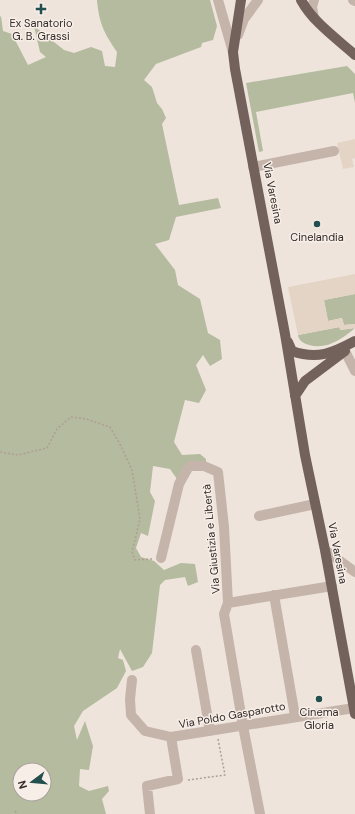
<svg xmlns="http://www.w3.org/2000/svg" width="355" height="814" viewBox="0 0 355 814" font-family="'DM Sans',sans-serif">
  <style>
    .green { fill: #b4bb9e; fill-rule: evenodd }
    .plaza { fill: #e4d4c5 }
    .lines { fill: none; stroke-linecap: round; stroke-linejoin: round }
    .path { stroke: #b09e94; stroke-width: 1.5; stroke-dasharray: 2 2; stroke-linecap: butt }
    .minor { stroke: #c5b4aa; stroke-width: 10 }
    .major { stroke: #73615b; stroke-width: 10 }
    .poi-dot { fill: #234f4e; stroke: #f7eee8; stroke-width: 1.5 }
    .labels { text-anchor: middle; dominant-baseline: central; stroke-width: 3; stroke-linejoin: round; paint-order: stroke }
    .poi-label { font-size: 11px; fill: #332b28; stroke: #f7eee8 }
    .street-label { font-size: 11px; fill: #332b28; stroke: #f7eee8 }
  </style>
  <rect width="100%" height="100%" fill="#eee4dc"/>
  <path class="green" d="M97,0H210L217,26L213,40L202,43L201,47L156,64L144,80L152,87L157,103L162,109L166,118L162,124L179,205L218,198L221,208L176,217L169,240L155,244L175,270L178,285L200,299L208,333L220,340L222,359L210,366L203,355L196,365L206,390L199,403L185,400L174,442L182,455L200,454L206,459V466L190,468L177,479L170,469L153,466L150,492L155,501L148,536L141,533L136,548L141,557L154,561L164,570L181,563L195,564L198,582L188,586L185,577L165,580L160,585L152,653L143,667L132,671L120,649L118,658L123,660L126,671L117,688L83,711L74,726L77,740L85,721L93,746L89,770L80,769L79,786L89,791L108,786L109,791L102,799L106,814H0V17L1,16L3,31L12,34L28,65L46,57L40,52L34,26L64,50L74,53L91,47L102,51L105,66L115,67L117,52C104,33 99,23 97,0ZM20,770H44V794H20Z
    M347,66L355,74V103L353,93L256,112L263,151L259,152L246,83Z
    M355,294V324L344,325L342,318L328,321L324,300Z
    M340,327V330L355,328C342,339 327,350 309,345C303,343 299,341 298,335Z"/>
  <path class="plaza" d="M355,139V158L352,159L354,167L343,169L337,143Z
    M355,274V294L324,300L328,321L342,318L344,325L355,324V328L340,330L339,327L298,335L288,287Z"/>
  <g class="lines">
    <path class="path" d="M0,452L18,455L47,448L57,429L71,417L86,419L110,427L121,446L132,470L140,519L132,552L135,560L152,559
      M188,780L225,775L218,739
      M15,811L17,814"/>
    <path class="minor" d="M218,0L233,52
      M353,0L355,1
      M314,18L312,7L314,0
      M238,35L244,19L258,0
      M253,167L334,151
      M345,351L355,371
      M259,516L315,504
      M325,550L355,572
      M161,558L179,484L189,466H204L218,472L224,527L228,603L224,614L243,726L260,814
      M274,595L295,716
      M228,603L332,586
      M196,650L210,731
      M132,680L130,699L131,715L145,731L171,737L354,708
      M150,814L147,786L178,779L171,737"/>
    <path class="major" d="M241,0L233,52L235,69L285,334L305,455L325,550L355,714
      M301,0C313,22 336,38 355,55
      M288,342L292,351C317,360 333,353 355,341
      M295,396L305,381L345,351"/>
  </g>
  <g class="poi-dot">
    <path d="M39 3h4v4h4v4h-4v4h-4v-4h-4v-4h4z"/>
    <circle cx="317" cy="224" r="4"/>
    <circle cx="319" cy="699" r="4"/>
  </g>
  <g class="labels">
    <g class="poi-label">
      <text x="41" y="23">Ex Sanatorio<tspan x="41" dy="13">G. B. Grassi</tspan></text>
      <text x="317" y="237">Cinelandia</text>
      <text x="319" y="712">Cinema<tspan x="319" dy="13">Gloria</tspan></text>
    </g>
    <g class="street-label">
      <text transform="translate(273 193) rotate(79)">Via Varesina</text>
      <text transform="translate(211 539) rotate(-95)">Via Giustizia e Libertà</text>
      <text transform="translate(338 553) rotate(79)">Via Varesina</text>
      <text transform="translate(232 715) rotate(-10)">Via Poldo Gasparotto</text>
    </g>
  </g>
  <g transform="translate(32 782) rotate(254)"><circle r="19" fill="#f7eee8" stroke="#a9a09b"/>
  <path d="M0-3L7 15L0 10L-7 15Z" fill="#234f4e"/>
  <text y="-6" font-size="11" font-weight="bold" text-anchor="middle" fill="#332b28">N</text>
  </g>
</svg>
